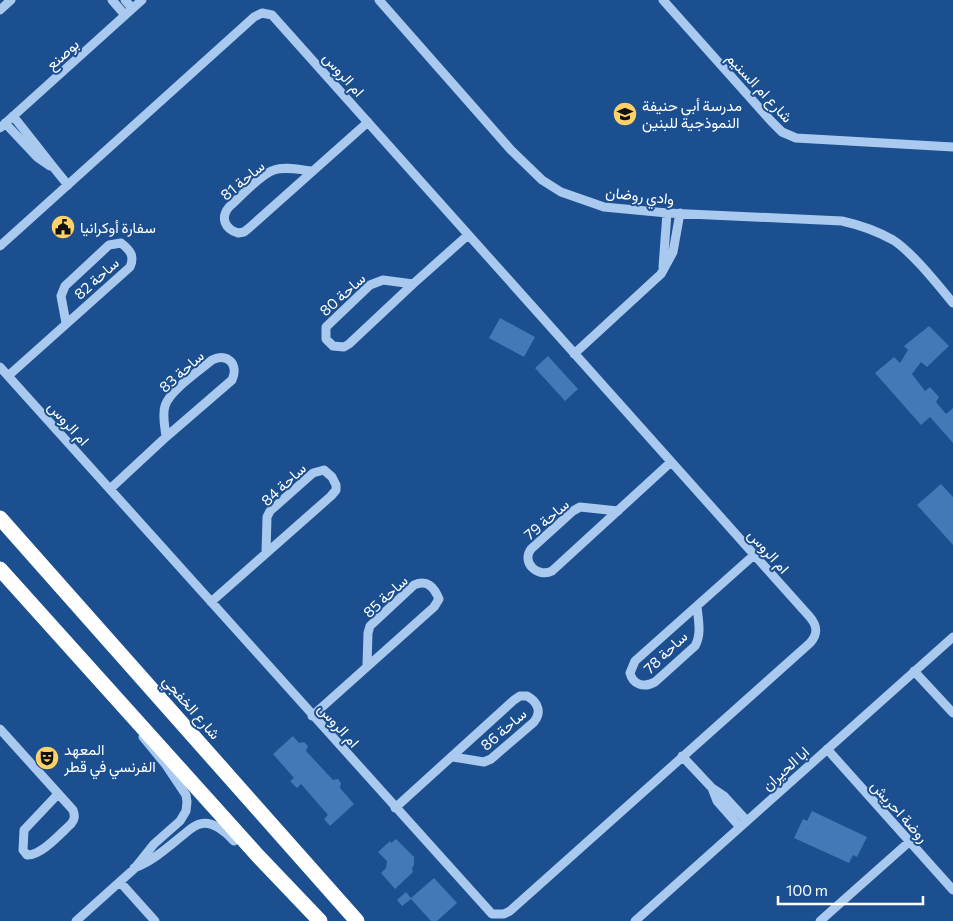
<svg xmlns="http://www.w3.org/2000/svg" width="953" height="921" viewBox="0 0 953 921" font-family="Commissioner,Vazirmatn,sans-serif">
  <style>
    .building { fill: #4478b7 }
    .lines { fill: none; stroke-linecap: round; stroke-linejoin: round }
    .minor { stroke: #a9c9ee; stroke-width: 9 }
    .highway { stroke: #fff; stroke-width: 15 }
    .labels { text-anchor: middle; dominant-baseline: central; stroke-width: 4; stroke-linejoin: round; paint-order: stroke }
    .street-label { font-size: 15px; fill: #fff; stroke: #1b4f8f }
    .poi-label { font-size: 15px; fill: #fff; stroke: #1b4f8f; text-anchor: start }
  </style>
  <rect width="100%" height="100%" fill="#1b4f8f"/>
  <path class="building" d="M500,318L535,337L524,357L489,338Z
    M929,326L949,346L927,367L921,362L912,374L925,391L930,387L939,397L936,402L946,414L953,408V443L930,417L921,425L875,373L894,357L900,363L908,350L904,346Z
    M548,356L578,389L565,401L535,368Z
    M941,484L953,497V545L917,505Z
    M293,736L299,743L304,742L308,746L306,751L333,780L338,779L341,783L340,788L354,804L330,826L324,819L328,815L301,784L297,788L290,781L294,778L273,754Z
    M812,811L867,837L857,857L853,855L849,863L794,838L803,819L807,821Z
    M396,839L414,857V865L412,868L413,872L395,889L381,873L386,868L387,861L378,852L390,841L391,843Z
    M434,878L457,903L437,921H431L411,899L402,906L397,900L406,892L411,898Z"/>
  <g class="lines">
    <path class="minor" d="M112,0L125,15
      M125,0L132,8
      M379,0L511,150L542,180L561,192L604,207L667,213L842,221C860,225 877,231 893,240C912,252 938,285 953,303
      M663,0L771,121L782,132L796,138L953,147
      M0,10L11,0
      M13,116C32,139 49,163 68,185
      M5,123L37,157L50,166
      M0,128L142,0
      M313,171C301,170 285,166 274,170C261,174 239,198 229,207C220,218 225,229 238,233L244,232L249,228L368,122
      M0,246L254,17L262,13L272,15L809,616C817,625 819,633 810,643L510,911L504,914H492L0,367
      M663,267L667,213
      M413,284L383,280L370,285L326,327V339L333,346L344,347L349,344L413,284L468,235
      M574,354L661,274L673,252L680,213
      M8,376L130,267C135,256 130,250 121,243L109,245L65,286L61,296L66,323
      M110,489L166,437L232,380C239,365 228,352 212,360C200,370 169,391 165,406C162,415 165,427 166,437
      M618,511L580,507L573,511L531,549C521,563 538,578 552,571L671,462
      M211,602L331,496L336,490V485L332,477L324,470L313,473L270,511L267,517L266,553
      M697,606C698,619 702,634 695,646L655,682C644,688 633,685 630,673L635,661L754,555
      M914,671L953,713
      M312,716L434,607L439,599C434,587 427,579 414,585L370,626L368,633L367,665
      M0,729L73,810C75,816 75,819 71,824C61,833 41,856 27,855L23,850L24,830L58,794
      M827,749L953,890
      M682,756L712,788L724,796L747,821
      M712,788L717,801L740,827
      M395,808L514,700L520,696H527C538,702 542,712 534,722L491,759L484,762L453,757
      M134,868C153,861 168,847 183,835C188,831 194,825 200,824C212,820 227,833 234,841
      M120,882L155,921
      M76,921L134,869L154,844L180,821L186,811L187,802L186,795L166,765L143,737
      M635,921L953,637
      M820,921L909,842"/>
    <path class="highway" d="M0,518L357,921
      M0,569L258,856L320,921"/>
  </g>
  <defs>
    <g id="school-disc" transform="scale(1.25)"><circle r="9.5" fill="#ffd166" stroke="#1b4f8f"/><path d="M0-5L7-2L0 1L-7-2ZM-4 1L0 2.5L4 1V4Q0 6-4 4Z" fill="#111"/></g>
    <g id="civic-disc" transform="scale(1.25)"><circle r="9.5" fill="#ffd166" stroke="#1b4f8f"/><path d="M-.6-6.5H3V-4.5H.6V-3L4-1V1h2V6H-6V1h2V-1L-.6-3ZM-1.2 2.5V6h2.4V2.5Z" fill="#111"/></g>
    <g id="theatre-disc" transform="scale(1.25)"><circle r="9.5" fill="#ffd166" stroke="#1b4f8f"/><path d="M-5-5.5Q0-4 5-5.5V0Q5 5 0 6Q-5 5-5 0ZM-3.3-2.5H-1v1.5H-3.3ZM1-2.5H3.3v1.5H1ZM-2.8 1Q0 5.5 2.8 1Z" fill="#111"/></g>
  </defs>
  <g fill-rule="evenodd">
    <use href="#school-disc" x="625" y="114"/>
    <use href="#civic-disc" x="63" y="227"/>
    <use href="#theatre-disc" x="47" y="758"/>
  </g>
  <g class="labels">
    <g class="street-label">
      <text transform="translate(62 54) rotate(-42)">بوصنع</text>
      <text transform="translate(344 74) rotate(48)">ام الروس</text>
      <text transform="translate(760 87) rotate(47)">شارع ام السنيم</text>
      <text transform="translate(242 180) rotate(-40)">ساحة 81</text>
      <text transform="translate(640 195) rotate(6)">وادي روضان</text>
      <text transform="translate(96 278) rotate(-42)">ساحة 82</text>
      <text transform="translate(342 294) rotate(-42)">ساحة 80</text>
      <text transform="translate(181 371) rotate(-42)">ساحة 83</text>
      <text transform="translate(69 423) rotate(48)">ام الروس</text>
      <text transform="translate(283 484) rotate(-43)">ساحة 84</text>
      <text transform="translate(546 519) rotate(-41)">ساحة 79</text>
      <text transform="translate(769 551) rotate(48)">ام الروس</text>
      <text transform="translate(385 596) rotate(-43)">ساحة 85</text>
      <text transform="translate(665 652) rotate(-44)">ساحة 78</text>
      <text transform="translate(192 707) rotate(49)">شارع الخفجي</text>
      <text transform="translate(339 725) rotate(48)">ام الروس</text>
      <text transform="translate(503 729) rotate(-41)">ساحة 86</text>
      <text transform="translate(785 768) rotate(-42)">ابا الحيران</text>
      <text transform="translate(900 811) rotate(48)">روضة احريش</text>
    </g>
    <g class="poi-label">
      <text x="642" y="105">مدرسة أبي حنيفة<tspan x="642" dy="17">النموذجية للبنين</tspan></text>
      <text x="80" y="227">سفارة أوكرانيا</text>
      <text x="64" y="749">المعهد<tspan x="64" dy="17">الفرنسي في قطر</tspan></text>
    </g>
  </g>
  <path d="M778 896v8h145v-8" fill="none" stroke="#ffffff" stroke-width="2.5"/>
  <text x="786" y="896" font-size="15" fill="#ffffff" stroke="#1b4f8f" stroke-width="4" paint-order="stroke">100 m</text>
</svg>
